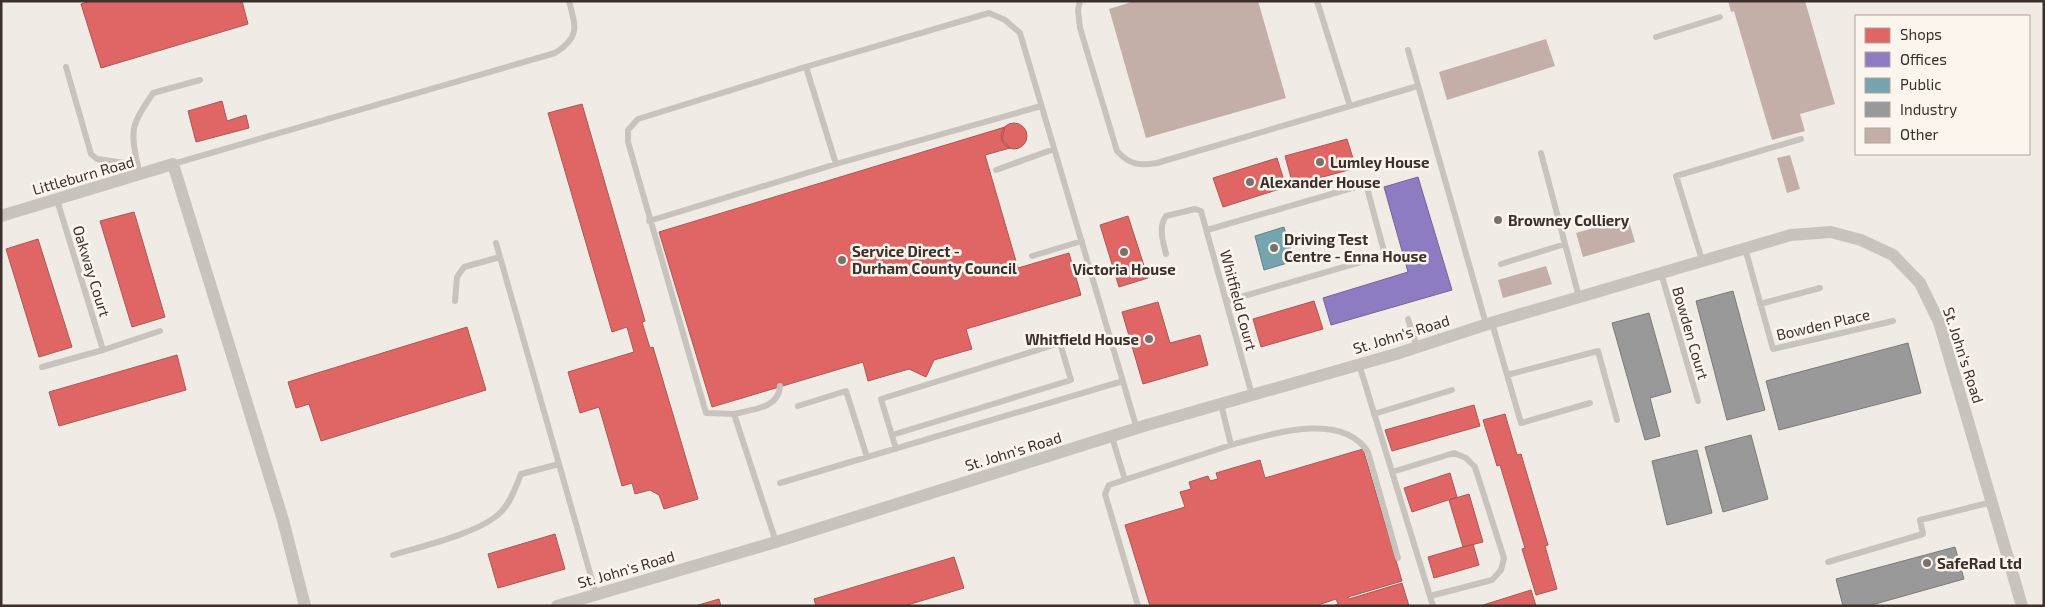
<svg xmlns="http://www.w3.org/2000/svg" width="2045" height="607" viewBox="0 0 2045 607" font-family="'Exo 2',sans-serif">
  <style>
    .shops { fill: #e06666; stroke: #ae5654 }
    .offices { fill: #8e7cc3; stroke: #756595 }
    .public { fill: #76a5af; stroke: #648287 }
    .industry { fill: #999; stroke: #7d7a78 }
    .building { fill: #c3afa7 }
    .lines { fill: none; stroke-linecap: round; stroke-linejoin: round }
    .service { stroke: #c9c3be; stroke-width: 6 }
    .minor { stroke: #c9c3be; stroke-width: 12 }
    .poi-dot { fill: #7a716c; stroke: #fbf5ee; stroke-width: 2 }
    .labels { text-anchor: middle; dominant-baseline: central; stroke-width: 5; stroke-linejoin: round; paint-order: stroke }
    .poi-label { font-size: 15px; font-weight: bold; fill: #3b302b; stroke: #fbf5ee; text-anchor: start }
    .street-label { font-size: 15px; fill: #3b302b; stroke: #fbf5ee }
  </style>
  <rect width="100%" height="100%" fill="#f0ebe5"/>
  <path class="shops" d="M91,1H242L248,24L101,68L81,4Z
    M222,101L227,121L246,115L249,128L196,142L188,111Z
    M582,104L645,321L642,322L650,348L653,347L698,499L664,509L659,495L650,490L635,494L632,483L622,486L599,407L580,413L568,372L634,352L627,327L612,332L548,113Z
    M1001 136a13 13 0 1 1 26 0a13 13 0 1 1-26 0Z
    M1005,127L1002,139L1010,148L985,155L1018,268L1069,253L1081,295L966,329L972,349L934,360L926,377L909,369L868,381L863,362L712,407L659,232Z
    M1347,139L1356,168L1293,185L1285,156Z
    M1277,158L1286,187L1223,207L1213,178Z
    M134,212L165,317L132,327L100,221Z
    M1128,216L1148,278L1119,287L1100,225Z
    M38,239L72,347L39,357L6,249Z
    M1314,301L1323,329L1261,347L1253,319Z
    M1158,302L1170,343L1200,335L1208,365L1143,384L1122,312Z
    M467,327L486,390L321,441L309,404L296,408L288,382Z
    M177,355L186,390L59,426L49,392Z
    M1474,405L1480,426L1392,451L1385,430Z
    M1505,414L1517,455L1521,454L1548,545L1545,546L1557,589L1536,595L1522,549L1525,548L1500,465L1497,466L1483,420Z
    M1363,449L1402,581L1348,597L1349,599L1402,583L1409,606H1333L1338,604L1336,599L1315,606H1150L1125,525L1185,507L1180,492L1191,489L1189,482L1208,476L1210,481L1218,479L1216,473L1260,460L1265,478Z
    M1450,473L1457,497L1412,512L1404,488Z
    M1469,494L1483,542L1463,547L1449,500Z
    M555,534L565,569L498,588L488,554Z
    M1473,544L1479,565L1434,578L1428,557Z
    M954,557L964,588L904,606H816L814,599Z
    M1531,590L1536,606H1480Z
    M719,599L721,606H695Z"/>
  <path class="offices" d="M1418,177L1452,290L1331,325L1323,298L1408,272L1384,187Z"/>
  <path class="public" d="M1284,227L1294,261L1264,270L1255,236Z"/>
  <path class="industry" d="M1733,291L1765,410L1727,420L1696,301Z
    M1649,313L1671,392L1650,398L1660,436L1645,440L1612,323Z
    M1908,343L1921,393L1779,430L1766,381Z
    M1751,435L1768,499L1723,512L1705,447Z
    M1697,450L1712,513L1667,525L1652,461Z
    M1955,547L1964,579L1868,606H1843L1836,579Z"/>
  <path class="building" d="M1135,1H1258L1286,98L1146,138L1109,9Z
    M1728,1H1805L1835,104L1800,114L1805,131L1772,140L1734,11L1731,12Z
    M1546,39L1555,66L1447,100L1439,72Z
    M1790,155L1800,189L1787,193L1777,158Z
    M1628,218L1635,242L1583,257L1576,233Z
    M1546,266L1552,284L1503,298L1498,280Z"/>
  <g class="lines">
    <path class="service" d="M1080,1L1078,10L1080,28L1117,151C1130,165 1139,166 1157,163L1418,86
      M1317,1L1350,106
      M1656,37L1720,17
      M1408,50L1486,324
      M66,67L91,154L97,159L138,165
      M806,67L836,164
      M1541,153L1579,297
      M173,164L555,53C580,37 576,28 569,1
      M138,167C130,128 131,126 153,93L200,80
      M996,170L1054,149
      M57,200L103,350
      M649,221L836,164L1041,106
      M1207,230L1366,184L1385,255L1227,301
      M496,243L596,594
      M1745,248L1773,349L1893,321
      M1166,254C1163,241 1158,228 1166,216L1195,209L1201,211L1252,395
      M1032,256L1082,241
      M1702,260L1676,176L1801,139
      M1501,264L1565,244
      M1661,273L1698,401
      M455,301L457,277L464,267L500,257
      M1760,304L1820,288
      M1408,319L1417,347
      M1492,323L1521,423L1590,403
      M1359,364L1433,606
      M42,367L103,350L160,331
      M1507,375L1598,351L1617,420
      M1221,404L1231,445C1269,435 1341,410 1368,452L1398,558
      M798,406L846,391L867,457
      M734,414L706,413L628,142V130L638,119L802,68L989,13L1005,20L1020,33L1137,429
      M1374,414L1452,390
      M892,435L1071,380L1060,343L881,399L896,449
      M1112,437L1125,480
      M1392,472L1454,453L1466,458L1475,467L1504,558L1501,570L1492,580L1430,596
      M780,483L1123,381
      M776,542L734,414C752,409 779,409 780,386
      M393,555C423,546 480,533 501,512C511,502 516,486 521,474L559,464
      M1828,562L1923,534L1920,520L1992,502
      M1138,606L1105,494L1109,485L1231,445"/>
    <path class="minor" d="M1,216L173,164L283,520L305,606
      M557,606L776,542L1147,425L1396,354L1494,322L1791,235L1831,232L1861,240L1893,255L1920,283L1939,322L2022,606"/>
  </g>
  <g class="poi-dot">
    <circle cx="1320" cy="162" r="5"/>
    <circle cx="1250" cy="182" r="5"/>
    <circle cx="1498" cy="220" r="5"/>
    <circle cx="1274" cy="248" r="5"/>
    <circle cx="1124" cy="252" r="5"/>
    <circle cx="842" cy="260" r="5"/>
    <circle cx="1149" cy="339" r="5"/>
    <circle cx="1927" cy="563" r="5"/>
  </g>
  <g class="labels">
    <g class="poi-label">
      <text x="1330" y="162">Lumley House</text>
      <text x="1260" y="182">Alexander House</text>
      <text x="1508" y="220">Browney Colliery</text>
      <text x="1284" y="239">Driving Test<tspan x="1284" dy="17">Centre - Enna House</tspan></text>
      <text x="852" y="251">Service Direct -<tspan x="852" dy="17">Durham County Council</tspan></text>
      <text x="1124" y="269" text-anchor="middle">Victoria House</text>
      <text x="1139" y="339" text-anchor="end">Whitfield House</text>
      <text x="1937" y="563">SafeRad Ltd</text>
    </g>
    <g class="street-label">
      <text transform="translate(83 175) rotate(-16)">Littleburn Road</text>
      <text transform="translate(92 271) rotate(73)">Oakway Court</text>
      <text transform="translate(1239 300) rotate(75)">Whitfield Court</text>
      <text transform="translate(1823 324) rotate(-13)">Bowden Place</text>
      <text transform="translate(1691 333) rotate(74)">Bowden Court</text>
      <text transform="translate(1401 334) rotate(-17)">St. John's Road</text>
      <text transform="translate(1964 355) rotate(72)">St. John's Road</text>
      <text transform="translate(1013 451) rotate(-17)">St. John's Road</text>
      <text transform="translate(626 569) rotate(-16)">St. John's Road</text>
    </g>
  </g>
  <rect width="2045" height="607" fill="none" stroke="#3b302b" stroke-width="5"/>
  <rect x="1855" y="15" width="175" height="140" fill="#fbf5ee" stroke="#aea6a0"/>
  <rect x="1865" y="28" width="25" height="15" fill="#e06666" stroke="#aea6a0"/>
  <text x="1900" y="40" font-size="15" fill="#3b302b">Shops</text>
  <rect x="1865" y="52" width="25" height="15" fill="#8e7cc3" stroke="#aea6a0"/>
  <text x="1900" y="65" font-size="15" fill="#3b302b">Offices</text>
  <rect x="1865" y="78" width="25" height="15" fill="#76a5af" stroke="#aea6a0"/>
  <text x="1900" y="90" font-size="15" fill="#3b302b">Public</text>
  <rect x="1865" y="102" width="25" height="15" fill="#999999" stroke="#aea6a0"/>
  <text x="1900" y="115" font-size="15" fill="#3b302b">Industry</text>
  <rect x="1865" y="128" width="25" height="15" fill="#c3afa7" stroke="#aea6a0"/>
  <text x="1900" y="140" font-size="15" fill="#3b302b">Other</text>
</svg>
